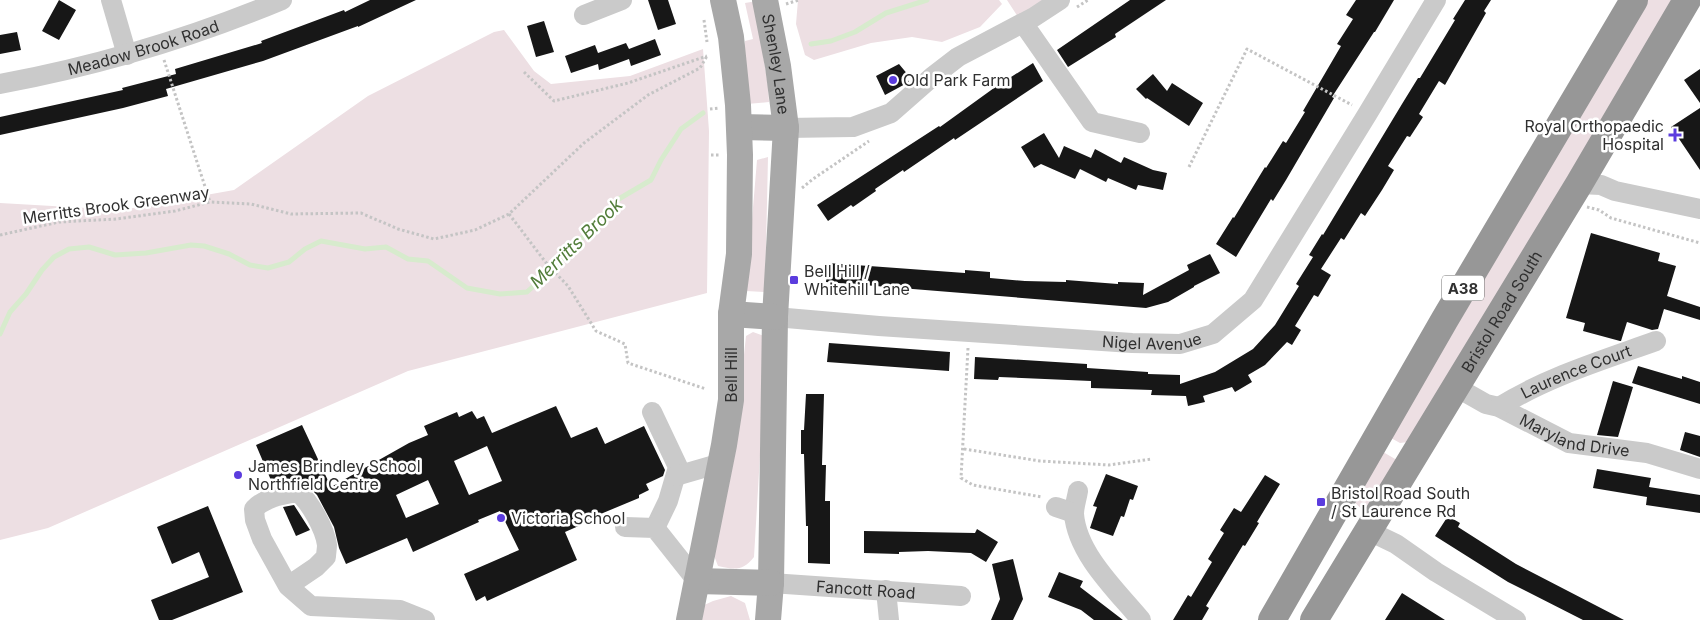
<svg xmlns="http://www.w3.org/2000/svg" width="1700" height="620" viewBox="0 0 1700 620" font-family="Inter,sans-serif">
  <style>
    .green { fill: #eddfe3 }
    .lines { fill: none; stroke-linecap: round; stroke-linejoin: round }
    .stream { stroke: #d7ebcd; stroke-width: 5 }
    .building { fill: #171717; fill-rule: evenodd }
    .path { stroke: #c4c4c4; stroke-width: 3; stroke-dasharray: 2.5 2.5; stroke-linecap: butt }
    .minor { stroke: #cacaca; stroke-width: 20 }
    .major { stroke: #a8a8a8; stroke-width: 26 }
    .highway { stroke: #979797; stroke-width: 28 }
    .poi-dot { fill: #5b3cde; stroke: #fff; stroke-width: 2 }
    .labels { text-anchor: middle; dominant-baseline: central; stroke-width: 5; stroke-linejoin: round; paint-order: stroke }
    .shield { fill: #fff; stroke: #6e6e6e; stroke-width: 1 }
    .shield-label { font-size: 15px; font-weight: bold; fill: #303030 }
    .street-label { font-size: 16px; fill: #303030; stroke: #fff }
    .poi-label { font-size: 16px; fill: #303030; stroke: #fff; text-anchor: start }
    .water-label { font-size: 18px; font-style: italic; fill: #527d3a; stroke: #fff }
  </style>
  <rect width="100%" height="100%" fill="#fff"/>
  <path class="green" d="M798,0H999L1002,4L980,27L942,42L912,37L871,43L814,60L805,55L796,24Z
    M1007,0H1057L1020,20Z
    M1647,0H1674L1408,442L1400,443L1391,438Z
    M751,2L755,3L768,86L769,102L747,104L744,61L745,41L753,39L745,3Z
    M504,30L534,71L551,84L630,76L703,49L709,131L707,293L408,371L48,528L0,540V203L122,210L234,190L368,96L494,32Z
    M768,157L765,292L746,291L757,160Z
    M753,332L767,337L754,557C743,571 735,570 718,566L713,553L737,421L746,336Z
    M1378,449L1402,463L1370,517L1350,498Z
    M731,596L745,603L750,620H699L700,607L713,601Z"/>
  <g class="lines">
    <path class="stream" d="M811,44L831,41L855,32L886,13L927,0
      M0,334L10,312L26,294L42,270L54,257L69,249L89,247L115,255L146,253L191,245L204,246L229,254L250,265L268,268L289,262L305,249L321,241L365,249L386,247L408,259L428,261L467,288L500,294L527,292L559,263L617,200L651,180L661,160L681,129L703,113"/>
  </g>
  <path class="building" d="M59,0L76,10L59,40L42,31Z
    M370,0H416L358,27V26L263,61L166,89L168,96L123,108L0,135V117L123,90L122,88L176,74L175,69L262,43L261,41L344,10L345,12Z
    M648,0H668L676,24L658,30Z
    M1130,0H1166L1115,34L1116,37L1068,67L1057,50Z
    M1356,0H1394L1375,32H1374L1332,97L1334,98L1286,180L1273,201L1271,199L1236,257L1216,244L1233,217L1234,218L1265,167L1266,168L1283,141L1286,143L1305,112L1303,111L1341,46L1337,44L1353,19L1346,15Z
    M1465,0H1491L1484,11L1486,13L1445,85L1439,81L1419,114L1423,117L1410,137L1407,136L1388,166L1394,170L1382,190L1365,216L1361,213L1344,240L1341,238L1321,269L1331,275L1318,297L1314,295L1295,326L1301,330L1292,345L1287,342L1265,365L1248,375L1252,382L1235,392L1232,387L1203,396L1205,402L1188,406L1186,396L1151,395L1152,390L1091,388V381L999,377L998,380L974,379L975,357L1087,364V368L1148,372V374L1180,375V384L1215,372L1253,349L1275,325L1299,286L1296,284L1313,257L1309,255L1322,234L1323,235L1402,104L1418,78H1420L1455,20L1453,19Z
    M544,21L554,52L536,57L527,26Z
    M17,32L21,50L0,54V35Z
    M655,39L661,55L631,66L629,59L599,70L598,64L571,73L565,56L595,45L598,53L626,43L629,49Z
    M1033,63L1043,81L955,140L954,138L904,172L903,170L875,189L876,191L853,207L851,205L828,221L817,205L939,126L940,127L994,88Z
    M899,64L909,76L906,77L909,82L885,95L876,76Z
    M1700,69V103L1684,80Z
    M1153,74L1167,91L1172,83L1203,103L1189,126L1147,98L1146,99L1136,89Z
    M1700,108V170L1671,127Z
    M1044,133L1059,158L1064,146L1091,158L1095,149L1121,163L1124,157L1153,170L1167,173L1163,190L1138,185L1136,190L1108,178L1106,182L1080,169L1075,179L1041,164L1034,168L1021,147Z
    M1591,233L1660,253L1658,261L1676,266L1667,296L1700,307V320L1664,309L1658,329L1652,330L1627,322L1621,341H1620L1583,331L1585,323L1566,318Z
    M1210,254L1220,273L1194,286V287L1168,302L1146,308L826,282L828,263L965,273V270L990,272V278L1025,281L1066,282V280L1118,284V282L1144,283L1143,295L1189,270L1187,265Z
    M829,343L950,352L949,371L827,362Z
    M1638,366L1682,379V376L1700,382V404L1632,383Z
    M1613,381L1633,387L1618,437L1597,435Z
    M806,394H824L822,465H826L825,501H830V564L808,563V526H806L804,454H801V430H804Z
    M556,406L571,438L597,427L605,444L644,426L665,470L663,476L646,484L649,490L639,495V498L591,518L590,521L565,532L577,560L487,601L485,596L476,601L464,574L519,550L500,511L478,520L479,522L413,552L407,538L346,564L339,548L334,527L317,495L306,484L301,481L273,485L256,445L302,425L331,487L409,443L428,435L424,426L457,412L459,417L472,411L477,419L484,416L492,433ZM487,446L502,481L469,495L454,461ZM428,480L439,504L406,518L396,495Z
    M1685,432L1700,436V457L1680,450Z
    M1597,469L1651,478L1649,487L1700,495V513L1646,505L1647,497L1593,488Z
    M1106,474L1138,486L1133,500L1130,499L1124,517L1121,516L1113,536L1090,528L1097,507L1093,506Z
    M1265,475L1280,484L1257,522L1259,523L1245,546L1243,545L1206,606L1209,608L1202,620H1173L1188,595L1191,597L1212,562L1208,559L1224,533L1220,530L1234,508L1241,512Z
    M294,505L310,530L296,536L283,507Z
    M208,506L243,592L172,620H159L151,600L209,577L199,552L172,564L157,527Z
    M1448,516L1460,523L1458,527L1516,564L1624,620H1583L1508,582L1435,536Z
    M977,529L998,542L986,562L971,553L928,551L899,552V554L864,553V531L975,533Z
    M1013,559L1023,599L1013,620H991L1000,599L992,564Z
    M1059,572L1083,581L1080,587L1123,620H1094L1081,610L1048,597Z
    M1402,593L1445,620H1385Z"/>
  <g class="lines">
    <path class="path" d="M786,4L799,0
      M1077,7L1088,0
      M704,20L707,42
      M164,60L210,202
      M524,72L554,101L628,83L707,56
      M710,109L719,108
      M711,155H720
      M1189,167L1247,49L1352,105
      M802,188L813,179L869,141
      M1587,207L1599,210L1611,218L1700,243
      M509,214L547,264L568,286L596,331L625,344L628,363L706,389
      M0,235L59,222L116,219L175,211L210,202L251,204L291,214L361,213L398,229L434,239L475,230L509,214L584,143L648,95L700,68L707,56
      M968,348L961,478L973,485L1042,497
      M964,449L1040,461L1109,465L1152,459"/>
    <g class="minor">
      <path d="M111,0L127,55"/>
      <path d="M584,15L622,0"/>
      <path d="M1023,23L1092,122L1140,133"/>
      <path id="s1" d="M0,84C97,66 191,38 282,0"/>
      <path d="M786,128L853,127L891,113L932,77L958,57L1034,17L1060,0"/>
      <path d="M1579,184L1601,185L1615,191L1700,209"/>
      <path id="s2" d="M775,317L879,326L1132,343L1180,344L1213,334L1253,300L1368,113L1436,0"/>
      <path id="s3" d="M1456,387L1486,404L1499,407L1569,443L1647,453L1700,469"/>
      <path id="s4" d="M1499,407C1547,377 1603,360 1656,341"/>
      <path d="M652,412L678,467L668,501L655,528"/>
      <path d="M676,476L721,463"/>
      <path d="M1078,491C1077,498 1074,506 1074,514C1077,554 1117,591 1141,620"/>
      <path d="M1056,507L1074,513"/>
      <path d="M625,527L655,528L697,581"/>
      <path d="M1369,531L1396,544L1436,572L1516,620"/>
      <path id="s5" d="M771,583L961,596"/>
      <path d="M288,586L316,567L326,557C326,553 327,549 327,545C325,529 310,502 298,492C281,495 266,497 254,509L255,520L262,539L288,586L311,606L400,610L425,620"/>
      <path d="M886,590L889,620"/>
    </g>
    <g class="major">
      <path id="s6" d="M765,0L778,66L786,128L775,317L771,583L768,620"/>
      <path d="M739,127L786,128"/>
      <path d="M731,314L775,317"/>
      <path d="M697,581L771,583"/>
      <path id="s7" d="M689,620L724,445L731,400V314L739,254L740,155L738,105L731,37L723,0"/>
    </g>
    <g class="highway">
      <path d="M1272,620L1445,319L1634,0"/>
      <path id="s8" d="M1314,620L1579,184L1687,0"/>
    </g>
  </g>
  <g class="poi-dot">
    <circle cx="893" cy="80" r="5"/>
    <path d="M1672.5 127.5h5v5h5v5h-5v5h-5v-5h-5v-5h5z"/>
    <rect x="789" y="275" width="10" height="10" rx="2.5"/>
    <circle cx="238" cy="475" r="5"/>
    <rect x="1316" y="497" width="10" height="10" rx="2.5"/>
    <circle cx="501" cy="518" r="5"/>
  </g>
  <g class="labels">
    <rect class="shield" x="1442" y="275.5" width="42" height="25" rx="4"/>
    <g class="shield-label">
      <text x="1463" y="288">A38</text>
    </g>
    <g class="street-label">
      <text stroke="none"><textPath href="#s1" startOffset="148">Meadow Brook Road</textPath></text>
      <text stroke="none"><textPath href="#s6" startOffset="65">Shenley Lane</textPath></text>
      <text transform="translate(116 205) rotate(-8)">Merritts Brook Greenway</text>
      <text stroke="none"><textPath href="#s8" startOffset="361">Bristol Road South</textPath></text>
      <text stroke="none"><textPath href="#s2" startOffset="378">Nigel Avenue</textPath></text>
      <text stroke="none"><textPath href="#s4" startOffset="85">Laurence Court</textPath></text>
      <text stroke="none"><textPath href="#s7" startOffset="249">Bell Hill</textPath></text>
      <text stroke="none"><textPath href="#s3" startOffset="130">Maryland Drive</textPath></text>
      <text stroke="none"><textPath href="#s5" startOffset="95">Fancott Road</textPath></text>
    </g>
    <g class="poi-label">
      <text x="903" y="80">Old Park Farm</text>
      <text x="1664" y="126" text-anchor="end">Royal Orthopaedic<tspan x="1664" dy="18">Hospital</tspan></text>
      <text x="804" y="271">Bell Hill /<tspan x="804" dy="18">Whitehill Lane</tspan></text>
      <text x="248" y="466">James Brindley School<tspan x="248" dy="18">Northfield Centre</tspan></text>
      <text x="1331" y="493">Bristol Road South<tspan x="1331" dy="18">/ St Laurence Rd</tspan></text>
      <text x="511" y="518">Victoria School</text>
    </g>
    <g class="water-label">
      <text transform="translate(576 243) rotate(-44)">Merritts Brook</text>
    </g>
  </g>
</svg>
